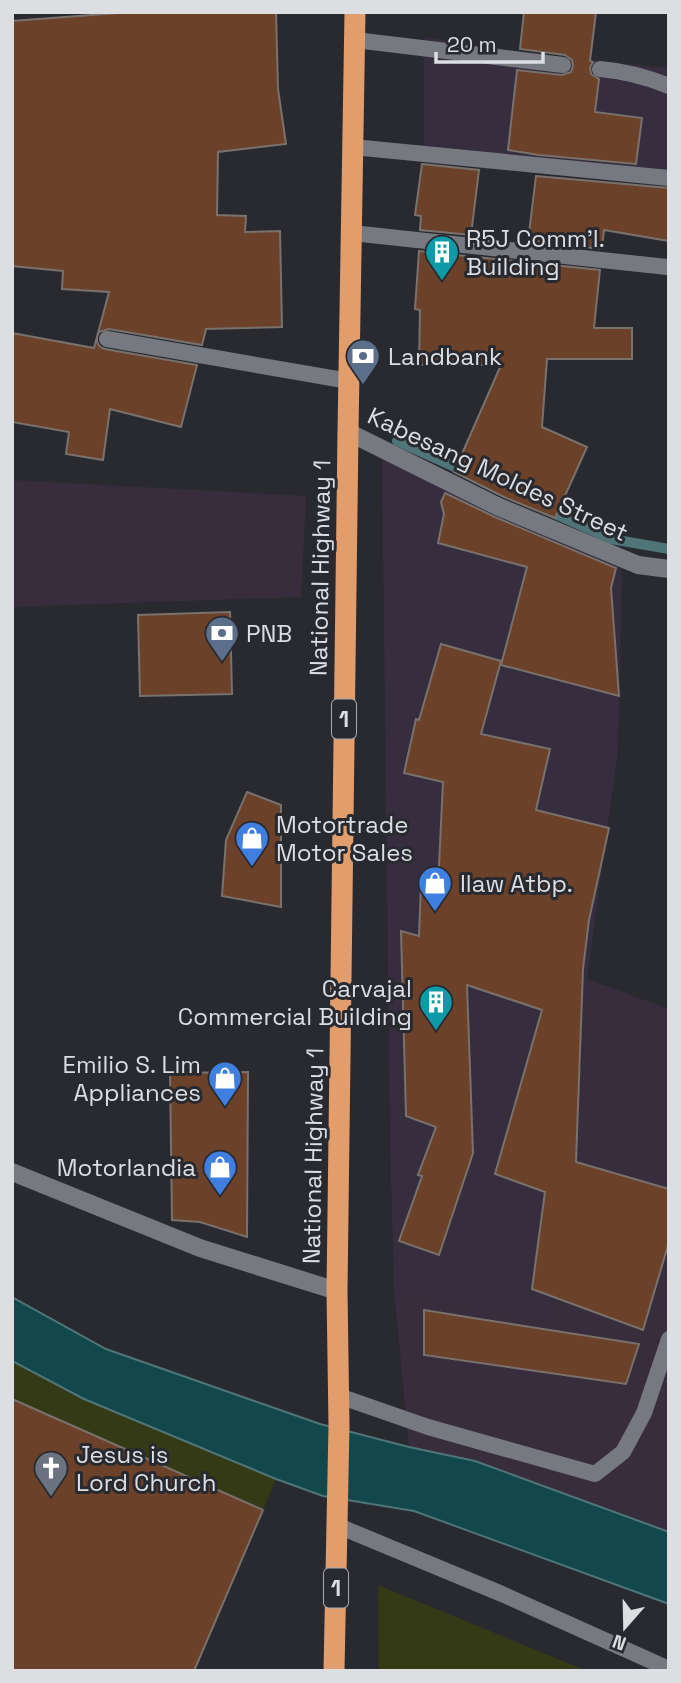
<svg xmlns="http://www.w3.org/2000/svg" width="681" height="1683" viewBox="0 0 681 1683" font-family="'Space Grotesk',sans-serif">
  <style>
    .commercial { fill: #362e3e }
    .industrial { fill: #382d3c }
    .green { fill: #343a16 }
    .water { fill: #12484b; stroke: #4f7578; stroke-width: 2 }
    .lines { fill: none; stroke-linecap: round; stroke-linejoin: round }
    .stream { stroke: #4f7578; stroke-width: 10 }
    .building { fill: #6b4129; stroke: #79716d; stroke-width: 2 }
    .lane { stroke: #767980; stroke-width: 16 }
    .street { stroke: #767980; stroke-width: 18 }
    .highway { stroke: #e29d6c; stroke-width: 21 }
    .labels { text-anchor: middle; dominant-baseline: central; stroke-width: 6; stroke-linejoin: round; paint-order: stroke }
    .shield { fill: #282a30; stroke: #a6a8ad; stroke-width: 2 }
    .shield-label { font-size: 23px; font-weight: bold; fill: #dcdee2 }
    .poi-label { font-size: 24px; fill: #dcdee2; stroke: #282a30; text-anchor: start }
    .street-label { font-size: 24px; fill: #dcdee2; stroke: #282a30 }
  </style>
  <rect width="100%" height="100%" fill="#282a30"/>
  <path class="commercial" d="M424,37L565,58L669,68V170L424,146Z
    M382,458L618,561L622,577L618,749L587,979L576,1150L578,1181L547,1322L394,1290L390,1132Z"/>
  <path class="industrial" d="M12,480L306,496L301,597L12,607Z
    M587,979L669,1009V1532L475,1461L409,1447L394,1290L547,1322L578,1181L576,1150Z"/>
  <path class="green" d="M12,1361L84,1399L276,1479L263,1510L12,1399Z
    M378,1585L587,1671H379Z"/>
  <path class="water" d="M12,1297L106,1349L320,1424L409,1447L475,1461L669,1532V1604L414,1511L323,1496L276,1479L84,1399L12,1361Z"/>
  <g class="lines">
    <path class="stream" d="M397,441L468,473
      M546,510L611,539L669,549"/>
  </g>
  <path class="building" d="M132,12H276L278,89L286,144L218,152L217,215L246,216L245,232L280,231L282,327L206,329L202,345L109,329L99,332L97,337V342L100,347L105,349L197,365L181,427L110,409L103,460L66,454L69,432L12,422V333L94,348L109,292L62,289L63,271L12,266V21Z
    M524,12H596L590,61L593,62L590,67L591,74L599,79L595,112L642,118L636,164L539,155L508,150L517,70L562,75L571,72L573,66L572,60L565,55L520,49Z
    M422,164L479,170L471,235L420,230L421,216L415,215Z
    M536,176L669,188V241L604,230L602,249L528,241Z
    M419,251L600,270L594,328H632V359H547L542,427L587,447L555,518L504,497L454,472L501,365H419L420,310L415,309Z
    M445,493L495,517L616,568L611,588L619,696L501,665L527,567L438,543L444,514L441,502Z
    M230,612L232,694L140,696L138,615Z
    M441,644L501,661L481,734L550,749L536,810L609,828L589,920L583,969L576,1162L669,1189V1242L643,1330L532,1289L545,1192L495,1174L542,1010L467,985L473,1153L439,1255L399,1241L422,1176L418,1175L436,1127L406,1116L401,931L419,936L421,885L438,887L443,782L404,773L416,719L419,720Z
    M247,792L281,805V907L222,896L226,840Z
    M248,1072L247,1237L200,1222L172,1220L170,1073Z
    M424,1310L473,1318L639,1344L626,1384L424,1355Z
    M12,1399L263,1510L194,1671H12Z"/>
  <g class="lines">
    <path class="lane" d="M355,40L563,65
      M600,69C624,71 647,77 669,86
      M353,147L669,178
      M352,233L667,267
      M107,339L349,381
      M339,1396L428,1427L595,1474L623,1452L644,1413L669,1339
      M336,1525L502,1594L669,1669"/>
    <path class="street" d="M348,432L499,507L638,565L669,569
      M12,1172L200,1248L337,1291"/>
    <path class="highway" d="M334,1671L339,1426L337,1291L348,432L355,12"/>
  </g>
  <defs>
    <g id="building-pin" transform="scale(1.75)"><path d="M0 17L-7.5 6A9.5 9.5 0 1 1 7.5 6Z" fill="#0f9aa8" stroke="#282a30"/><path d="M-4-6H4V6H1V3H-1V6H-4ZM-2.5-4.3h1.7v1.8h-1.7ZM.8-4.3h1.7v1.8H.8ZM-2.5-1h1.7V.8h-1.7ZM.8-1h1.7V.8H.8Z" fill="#fff"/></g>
    <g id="bank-pin" transform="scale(1.75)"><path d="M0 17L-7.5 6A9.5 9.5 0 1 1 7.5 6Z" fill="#5c6f8a" stroke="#282a30"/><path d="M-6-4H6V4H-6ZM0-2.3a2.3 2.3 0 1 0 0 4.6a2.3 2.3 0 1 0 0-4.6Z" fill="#fff"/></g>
    <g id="shop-pin" transform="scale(1.75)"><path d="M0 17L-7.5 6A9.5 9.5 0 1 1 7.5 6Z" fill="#3f7fe0" stroke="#282a30"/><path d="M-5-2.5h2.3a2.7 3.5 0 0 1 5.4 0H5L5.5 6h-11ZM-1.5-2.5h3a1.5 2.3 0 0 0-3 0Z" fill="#fff"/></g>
    <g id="church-pin" transform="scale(1.75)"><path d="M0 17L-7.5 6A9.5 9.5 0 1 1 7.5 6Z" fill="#6b7280" stroke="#282a30"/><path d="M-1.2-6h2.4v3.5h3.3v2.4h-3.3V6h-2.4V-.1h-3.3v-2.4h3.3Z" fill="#fff"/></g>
  </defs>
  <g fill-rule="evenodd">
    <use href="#building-pin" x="442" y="252"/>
    <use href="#bank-pin" x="363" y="356"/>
    <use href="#bank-pin" x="222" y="633"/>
    <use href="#shop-pin" x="252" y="838"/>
    <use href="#shop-pin" x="435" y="883"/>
    <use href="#building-pin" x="436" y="1002"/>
    <use href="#shop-pin" x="225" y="1078"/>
    <use href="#shop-pin" x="220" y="1167"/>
    <use href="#church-pin" x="51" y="1468"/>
  </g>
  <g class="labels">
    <g class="shield">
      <rect x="332" y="699.5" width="24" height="39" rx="5"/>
      <rect x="324" y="1568.5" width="24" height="39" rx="5"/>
    </g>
    <g class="shield-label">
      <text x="344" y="719">1</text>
      <text x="336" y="1588">1</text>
    </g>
    <g class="poi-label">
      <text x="466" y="238">R5J Comm'l.<tspan x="466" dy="28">Building</tspan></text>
      <text x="388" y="356">Landbank</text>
      <text x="246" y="633">PNB</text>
      <text x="276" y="824">Motortrade<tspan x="276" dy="28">Motor Sales</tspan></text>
      <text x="460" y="883">Ilaw Atbp.</text>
      <text x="412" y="988" text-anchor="end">Carvajal<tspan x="412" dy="28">Commercial Building</tspan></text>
      <text x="201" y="1064" text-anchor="end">Emilio S. Lim<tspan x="201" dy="28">Appliances</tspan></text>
      <text x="196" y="1167" text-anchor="end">Motorlandia</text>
      <text x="76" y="1454">Jesus is<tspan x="76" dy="28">Lord Church</tspan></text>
    </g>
    <g class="street-label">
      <text transform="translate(498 474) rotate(25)">Kabesang Moldes Street</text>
      <text transform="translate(320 568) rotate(-89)">National Highway 1</text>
      <text transform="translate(313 1156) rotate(-89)">National Highway 1</text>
    </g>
  </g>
  <rect width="681" height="1683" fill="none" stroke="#dcdee2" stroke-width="28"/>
  <g transform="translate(625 1627) rotate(200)" stroke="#282a30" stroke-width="5" paint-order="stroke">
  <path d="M0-5L12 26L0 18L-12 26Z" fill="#dcdee2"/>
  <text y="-10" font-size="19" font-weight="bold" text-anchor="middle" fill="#dcdee2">N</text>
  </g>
  <path d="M436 52v10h107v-10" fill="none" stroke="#dcdee2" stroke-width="3.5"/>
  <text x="447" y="52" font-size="21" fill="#dcdee2" stroke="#282a30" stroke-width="5" paint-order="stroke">20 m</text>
</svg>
